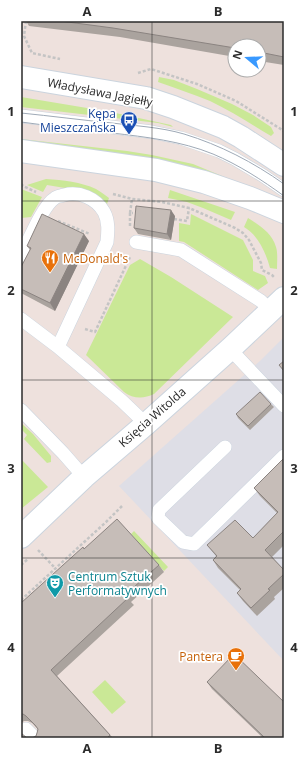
<svg xmlns="http://www.w3.org/2000/svg" width="305" height="759" viewBox="0 0 305 759" font-family="'Open Sans',sans-serif">
  <style>
    .industrial { fill: #dedee6 }
    .green { fill: #cae896 }
    .lines { fill: none; stroke-linecap: round; stroke-linejoin: round }
    .lane-casing { stroke: #cbd4de; stroke-width: 14 }
    .street-casing { stroke: #cbd4de; stroke-width: 24 }
    .secondary-casing { stroke: #cbd4de; stroke-width: 24 }
    .path { stroke: #c4c4c4; stroke-width: 2.5; stroke-dasharray: 3 2; stroke-linecap: butt }
    .lane { stroke: #fff; stroke-width: 13 }
    .street { stroke: #fff; stroke-width: 22 }
    .secondary { stroke: #fff; stroke-width: 22 }
    .tram { stroke: #9faab7; stroke-width: 1 }
    .wall { fill: #aaa39e }
    .shaded-wall { fill: #8b8481 }
    .building { fill: #c6bdb8; stroke: #8b8481 }
    .grid { fill: none; stroke: #2b2b2b; stroke-width: 1; stroke-opacity: 0.55 }
    .labels { text-anchor: middle; dominant-baseline: central; stroke-width: 3.5; stroke-linejoin: round; paint-order: stroke }
    .street-label { font-size: 12px; fill: #2b2b2b; stroke: #fff }
    .transit-label { font-size: 12px; fill: #164399; stroke: #fff; text-anchor: end }
    .food-label { font-size: 12px; fill: #c56008; stroke: #fff; text-anchor: start }
    .culture-label { font-size: 12px; fill: #0d838f; stroke: #fff; text-anchor: start }
    .neatline { fill: none; stroke: #2b2b2b; stroke-width: 1.5 }
    .grid-label { font-size: 13px; text-anchor: middle; font-weight: bold; fill: #2b2b2b }
  </style>
  <rect width="100%" height="100%" fill="#eee1dd"/>
  <path class="industrial" d="M284,337V661L119,486L261,360Z"/>
  <path class="green" d="M159,77L174,80L197,89L232,104L253,115L271,127L274,133L271,136C251,124 231,111 210,101C193,94 175,88 158,82Z
    M21,97L111,112L171,125L173,127L158,123L21,107Z
    M21,139L127,151L152,155L193,164L222,176L224,179L163,161L132,155L21,143Z
    M46,179C63,180 81,182 96,189C101,192 105,195 109,198L107,204L89,192L47,185L43,192L27,185Z
    M21,189L42,197L31,217L21,218Z
    M170,190L235,212L231,220L203,208L187,202L168,198Z
    M191,214L243,240L253,260V271L265,276L268,283L258,290L184,242L179,241V223L190,225Z
    M248,218C259,225 272,233 276,247C278,253 277,262 277,269L270,268C266,253 258,235 244,227Z
    M140,259L171,277L233,317L154,394C144,399 133,399 124,392L86,355L130,265Z
    M21,423L33,434L51,456V462L47,463L24,439L27,435L22,430L21,431Z
    M21,459L48,487L21,509Z
    M134,531L168,567L164,571L131,534Z
    M105,680L126,702L112,714L92,692Z"/>
  <g class="lines">
    <g class="lane-casing">
      <path id="lane" d="M21,116L152,132L181,138L219,151L235,159L262,175L284,190
        M136,242L181,250L261,301L270,310
        M21,256C28,242 43,205 55,198C57,196 61,196 64,195C79,191 96,198 104,212C109,221 108,232 107,242L58,347
        M21,319L58,347L122,401L146,424
        M230,349L284,406
        M21,410L63,453L84,477
        M225,447L159,510L158,518L183,542L194,544L284,456
        M21,733L26,729L35,738"/>
    </g>
    <g class="street-casing">
      <path id="street" d="M21,537L84,477L146,424L230,349L284,298"/>
    </g>
    <g class="secondary-casing">
      <path id="secondary" d="M21,77L146,98L173,107L223,127L241,137L284,165
        M21,151L156,170L204,182L250,198L284,212"/>
    </g>
    <path class="path" d="M26,21L24,36L32,53L60,59
      M138,73L151,69L197,84L236,101L284,131
      M21,184L23,186L36,192
      M113,194L132,199L162,202L189,208L235,228L243,233L249,240L261,263L262,270L272,275L275,278
      M130,213L132,199
      M174,219L187,221L189,208
      M58,221L90,234
      M130,226V213H133
      M85,329L95,332L130,257
      M38,550L55,568
      M21,565L28,559
      M21,600L106,522L123,505"/>
    <use href="#lane" class="lane"/>
    <use href="#street" class="street"/>
    <use href="#secondary" class="secondary"/>
    <path class="tram" d="M21,113C51,116 81,120 112,123C136,126 160,127 184,134C220,145 253,162 284,184
      M21,122C51,126 82,130 112,133C146,137 181,141 213,154C239,165 262,180 284,196"/>
  </g>
  <path class="wall" d="M26,21H284V65L259,61V46H235V57L120,37L29,26Z
    M175,216L171,240L138,234L134,228Z
    M89,241L55,311L21,293V267L30,250L27,246Z
    M271,404L274,407L250,430L238,418L236,414Z
    M284,458V545L272,557L284,570V588L274,597L275,599L257,616L243,601L237,593L240,590L218,568L213,560L216,556L207,545L253,538L277,513L260,496L254,488Z
    M84,549L159,565L164,572L131,602L134,605L57,676L113,738H32L36,736L37,733L38,729L32,723L28,721H24L21,723V603Z
    M207,682L284,738H263L212,689Z"/>
  <path class="shaded-wall" d="M171,210L175,216L171,240L167,234Z
    M84,234L89,241L55,311L50,303Z"/>
  <path class="building" d="M60,21H284V57L259,52V46H235V48L113,28Z
    M136,206L171,210L167,234L134,228Z
    M42,214L84,234L50,303L21,289V267L31,248L27,246Z
    M284,361V371L279,365Z
    M260,392L271,404L248,426L236,414Z
    M284,458V531L265,550L284,570V574L268,589L270,590L251,608L237,593L241,589L213,560L217,556L207,545L235,520L253,538L278,512L254,488Z
    M117,519L159,565L126,594L128,598L51,670L110,735L107,738H32L36,736L37,733L38,729L35,725L26,716L23,714H21V603L83,547L84,549Z
    M234,654L284,702V738H265L207,682Z
    M21,733L27,738H21Z"/>
  <path class="grid" d="M152,21V738M21,201H284M21,380H284M21,558H284"/>
  <defs>
    <g id="bus-pin" transform="scale(0.9)"><path d="M0 17L-7.5 6A9.5 9.5 0 1 1 7.5 6Z" fill="#1a4fb4" stroke="#fff"/><path d="M-5-6H5V4H4V6H2V4H-2V6H-4V4H-5ZM-3.5-4V0h7V-4ZM-3.5 1.2v1.5H-2V1.2ZM2 1.2v1.5H3.5V1.2Z" fill="#fff"/></g>
    <g id="restaurant-pin" transform="scale(0.9)"><path d="M0 17L-7.5 6A9.5 9.5 0 1 1 7.5 6Z" fill="#e8710a" stroke="#fff"/><path d="M-5-6h1v4h1v-4h1v4h1v-4h1v5L-1.5 .5V6h-2V.5L-5-1ZM5-6V6H3V1.5H1.5Q1.5-4 5-6Z" fill="#fff"/></g>
    <g id="theatre-pin" transform="scale(0.9)"><path d="M0 17L-7.5 6A9.5 9.5 0 1 1 7.5 6Z" fill="#0f9aa8" stroke="#fff"/><path d="M-5-5.5Q0-4 5-5.5V0Q5 5 0 6Q-5 5-5 0ZM-3.3-2.5H-1v1.5H-3.3ZM1-2.5H3.3v1.5H1ZM-2.8 1Q0 5.5 2.8 1Z" fill="#fff"/></g>
    <g id="cafe-pin" transform="scale(0.9)"><path d="M0 17L-7.5 6A9.5 9.5 0 1 1 7.5 6Z" fill="#e8710a" stroke="#fff"/><path d="M-5.5-4.5H6V0H3Q3 3.5 0 3.5H-2.5Q-5.5 3.5-5.5 0ZM3-3.2v2h1.7v-2ZM-6 4.5H4V6H-6Z" fill="#fff"/></g>
  </defs>
  <g fill-rule="evenodd">
    <use href="#bus-pin" x="129" y="120"/>
    <use href="#restaurant-pin" x="50" y="258"/>
    <use href="#theatre-pin" x="55" y="583"/>
    <use href="#cafe-pin" x="236" y="656"/>
  </g>
  <g class="labels">
    <g class="street-label">
      <text transform="translate(100 92) rotate(11)">Władysława Jagiełły</text>
      <text transform="translate(152 417) rotate(-41)">Księcia Witolda</text>
    </g>
    <g class="transit-label">
      <text x="116" y="113">Kępa<tspan x="116" dy="14">Mieszczańska</tspan></text>
    </g>
    <g class="food-label">
      <text x="63" y="258">McDonald's</text>
      <text x="223" y="656" text-anchor="end">Pantera</text>
    </g>
    <g class="culture-label">
      <text x="68" y="576">Centrum Sztuk<tspan x="68" dy="14">Performatywnych</tspan></text>
    </g>
  </g>
  <rect width="305" height="759" fill="none" stroke="#ffffff" stroke-width="44"/>
  <g transform="translate(247 58) rotate(289)"><circle r="19" fill="#ffffff" stroke="#aaaaaa"/>
  <path d="M0-3L7 15L0 10L-7 15Z" fill="#3999ff"/>
  <text y="-6" font-size="11" font-weight="bold" text-anchor="middle" fill="#2b2b2b">N</text>
  </g>
  <rect x="22" y="22" width="261" height="715" class="neatline"/>
  <g class="grid-label">
    <text x="87" y="16">A</text>
    <text x="218" y="16">B</text>
    <text x="11" y="116">1</text>
    <text x="294" y="116">1</text>
    <text x="11" y="295">2</text>
    <text x="294" y="295">2</text>
    <text x="11" y="473">3</text>
    <text x="294" y="473">3</text>
    <text x="11" y="652">4</text>
    <text x="294" y="652">4</text>
    <text x="87" y="753">A</text>
    <text x="218" y="753">B</text>
  </g>
</svg>
